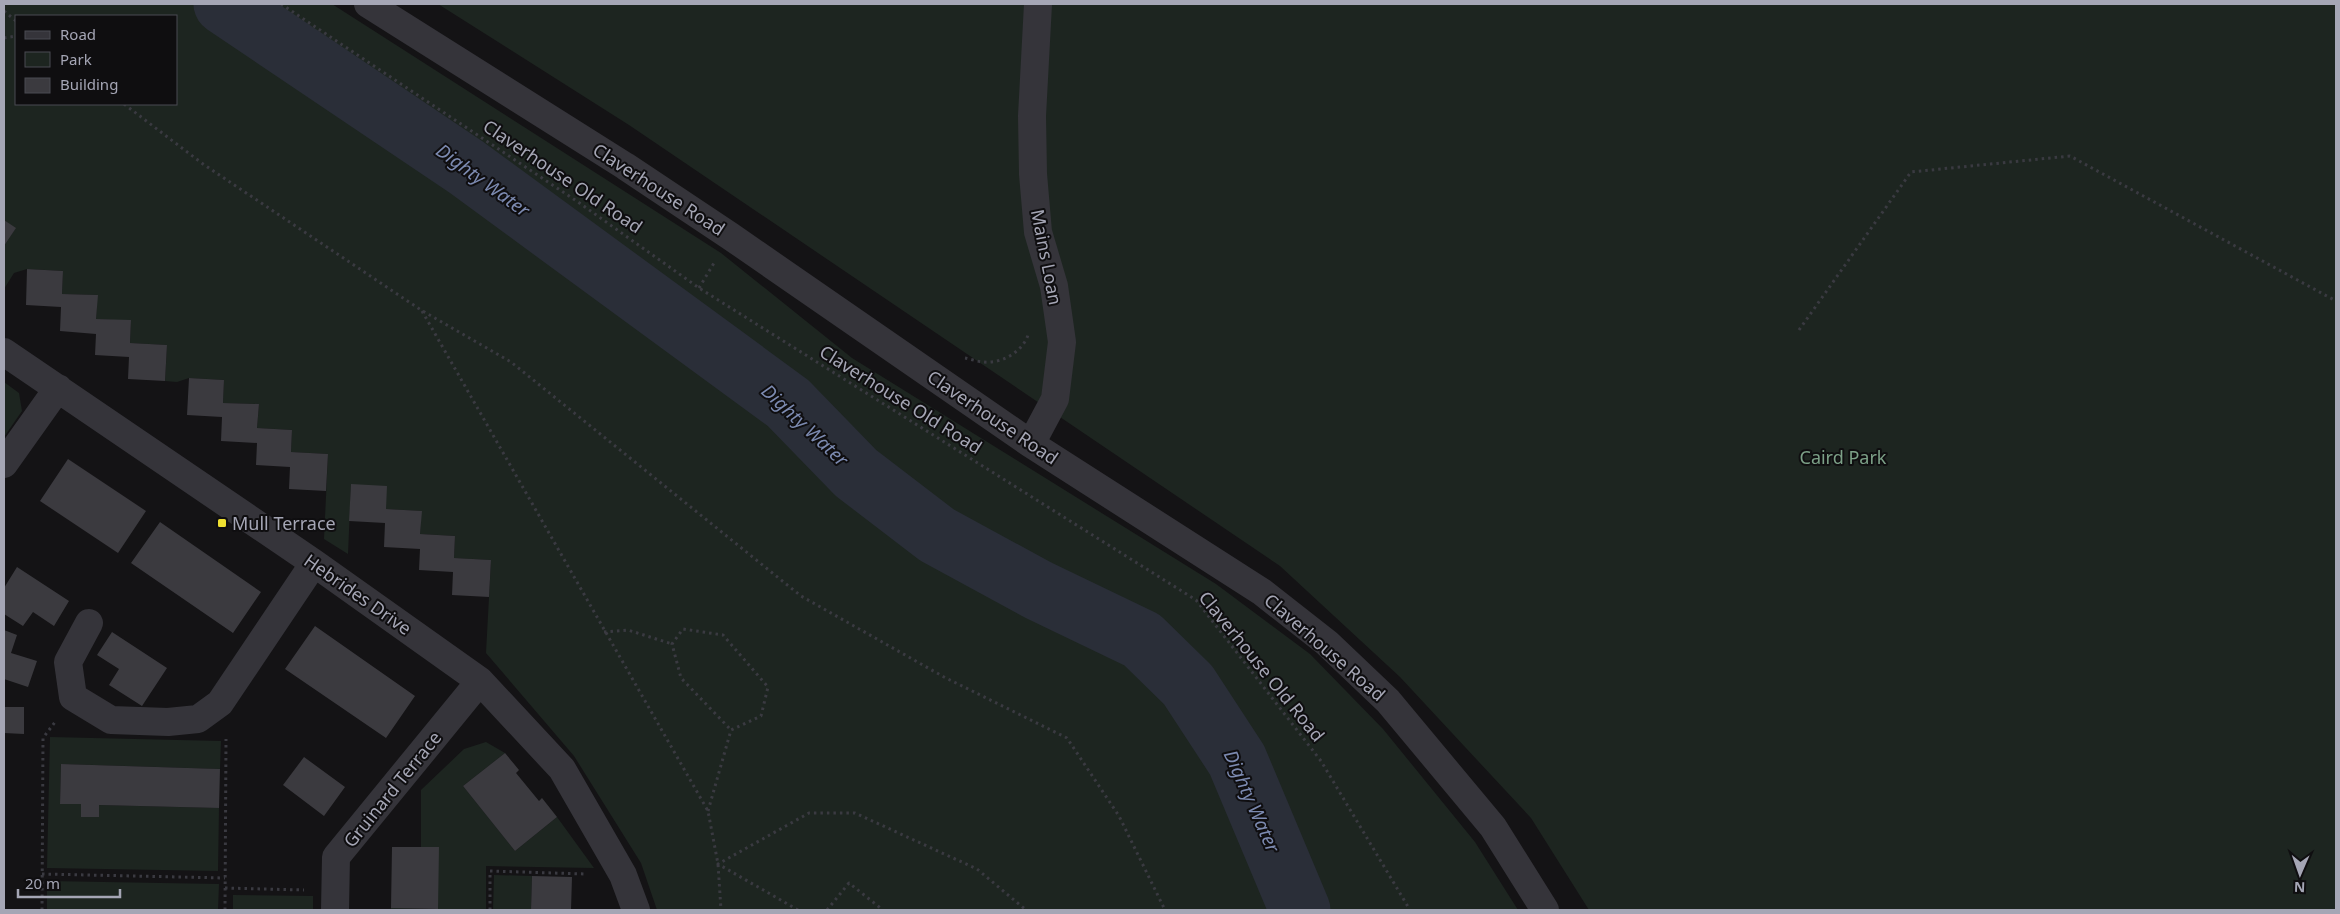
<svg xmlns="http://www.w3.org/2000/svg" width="2340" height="914" viewBox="0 0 2340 914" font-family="'Noto Sans',sans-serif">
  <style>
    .green { fill: #1d2520; fill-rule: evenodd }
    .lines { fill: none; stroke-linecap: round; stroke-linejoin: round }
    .river { stroke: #2a2e38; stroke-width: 61 }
    .building { fill: #3b3a3f }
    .path { stroke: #3a3a41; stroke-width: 3; stroke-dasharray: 2.5 4; stroke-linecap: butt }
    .minor { stroke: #35343a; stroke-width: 28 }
    .poi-dot { fill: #efe031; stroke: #0f0e10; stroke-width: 2 }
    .labels { text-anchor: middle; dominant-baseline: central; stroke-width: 4; stroke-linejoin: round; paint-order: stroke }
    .street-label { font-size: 18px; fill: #a5a6b5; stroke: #0f0e10 }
    .park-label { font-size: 18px; fill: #7ca087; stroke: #0f0e10 }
    .poi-label { font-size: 18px; fill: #a5a6b5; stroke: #0f0e10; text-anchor: start }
    .water-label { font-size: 19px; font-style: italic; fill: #7c8ab0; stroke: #0f0e10 }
  </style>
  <rect width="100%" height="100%" fill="#141315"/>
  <path class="green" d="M4,4H332L721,253L852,358L1216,584L1310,654L1383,729L1475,842L1518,910H657L641,863L574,756L486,653L491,560L454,558L455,536L420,534L421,511L386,509L351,485L348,554L324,539L328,454L291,452L292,430L257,428L259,404L223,403L224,380L189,378L177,382L165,381L167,345L130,343L131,321L96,319L97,295L62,294L63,271L27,269L14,273L4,289V246L15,229L4,220ZM16,16H176V104H16Z
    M438,4H2336V910H1589L1531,818L1400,677L1280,566L629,125Z
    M4,382L19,393L22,411L4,437Z
    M50,737L221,741L220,769L61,764L60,804H81V817H99V805L219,808L218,871L47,868Z
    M486,742L505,753L463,786L515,851L557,817L594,868L486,866V910H391V908L438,909V847H421V790L464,749Z
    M494,875L532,876L531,910H493Z
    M47,881L219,884L218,910H47Z
    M233,895L313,896V910H233Z"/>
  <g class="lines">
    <path class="river" d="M224,4L466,167L788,403L856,473L937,535L1038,590L1142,640L1188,685L1237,760L1300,910"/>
  </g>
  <path class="building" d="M4,220L16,228L4,246Z
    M27,269L63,271L62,294L98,295L96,319L131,320L130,343L167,345L165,381L128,379L129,357L95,355L96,334L60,331L61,307L26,305Z
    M189,378L224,380L223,403L259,404L257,428L292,430L291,452L328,454L326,491L289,489L290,467L256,465L257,443L221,441L222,417L187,415Z
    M68,459L146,511L118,553L40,501Z
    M351,484L387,486L386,509L422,511L420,534L455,536L454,558L491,560L489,597L452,595L453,572L419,570L420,549L384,547L385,523L349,521Z
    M160,522L261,592L233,633L131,563Z
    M17,567L69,601L54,626L33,612L23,626L4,614V588Z
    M315,626L415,696L386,738L285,669Z
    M4,630L17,635L11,653L37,661L28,687L4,679Z
    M112,632L167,668L142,706L109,685L119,669L97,655Z
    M4,707H24V734L4,733Z
    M505,753L519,770L516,773L539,801L542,798L557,817L515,851L463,786Z
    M304,757L345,787L324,816L283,785Z
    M61,764L220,769L219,808L99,805V817H81V804H60Z
    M392,847H439L438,909L391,908Z
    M532,876L572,877L571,910H531Z"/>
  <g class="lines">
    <path class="path" d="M281,4L578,202L699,288L1196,600L1321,761L1410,910
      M4,11L16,21
      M4,38L16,36
      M124,104L203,164L421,310L511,362L801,596L944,677L1067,738L1119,816L1165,910
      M699,288L714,263
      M422,311L708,811L718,864L721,910
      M1799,330L1911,172L2070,156L2336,301
      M965,358C971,359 978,362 984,362C1002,364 1023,351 1028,335
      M604,632L628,630L672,644
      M708,811L731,730L761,716L768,687L723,635L683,629L672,644L681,678L731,730
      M42,874L225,878
      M225,888L304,890
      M42,910L43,738L55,722
      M225,910L226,739
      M490,910V871L585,874
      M798,910L718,864L809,813H855L977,869L1026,910
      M827,910L849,883L883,910"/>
    <path class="minor" d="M368,4L625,166L730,236L1031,444L1262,592L1327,643L1388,701L1493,827L1545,910
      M4,352L314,563L480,681L562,769L623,875L636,910
      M1031,444L1055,399L1062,342L1054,286L1038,232L1033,174L1032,116L1038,4
      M4,464L58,388
      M89,623L68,662L73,697L111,720L168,722L198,719L220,703L314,563
      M335,910L336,857L480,681"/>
  </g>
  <rect class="poi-dot" x="217" y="518" width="10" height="10" rx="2.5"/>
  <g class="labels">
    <g class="street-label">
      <text transform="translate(563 176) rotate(34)">Claverhouse Old Road</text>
      <text transform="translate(659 189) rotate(33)">Claverhouse Road</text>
      <text transform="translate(1047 257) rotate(79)">Mains Loan</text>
      <text transform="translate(901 399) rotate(32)">Claverhouse Old Road</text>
      <text transform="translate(993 417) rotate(34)">Claverhouse Road</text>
      <text transform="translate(358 594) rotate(35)">Hebrides Drive</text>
      <text transform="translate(1325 647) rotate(41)">Claverhouse Road</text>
      <text transform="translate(1262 666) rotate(51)">Claverhouse Old Road</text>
      <text transform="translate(392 789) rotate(-51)">Gruinard Terrace</text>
    </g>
    <g class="park-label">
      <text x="1843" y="457">Caird Park</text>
    </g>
    <g class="poi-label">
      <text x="232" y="523">Mull Terrace</text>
    </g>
    <g class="water-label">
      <text transform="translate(483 180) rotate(36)">Dighty Water</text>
      <text transform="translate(805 425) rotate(43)">Dighty Water</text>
      <text transform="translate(1252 801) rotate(66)">Dighty Water</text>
    </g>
  </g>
  <rect width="2340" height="914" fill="none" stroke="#a5a6b5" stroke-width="10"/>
  <rect x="15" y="15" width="162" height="90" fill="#0f0e10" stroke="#4b4b52"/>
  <rect x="25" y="31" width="25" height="8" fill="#35343a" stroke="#4b4b52"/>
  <text x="60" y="40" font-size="15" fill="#a5a6b5">Road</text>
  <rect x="25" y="52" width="25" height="15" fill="#1d2520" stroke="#4b4b52"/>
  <text x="60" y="65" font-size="15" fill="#a5a6b5">Park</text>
  <rect x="25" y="78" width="25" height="15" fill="#3b3a3f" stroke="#4b4b52"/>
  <text x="60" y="90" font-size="15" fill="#a5a6b5">Building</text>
  <g transform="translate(2300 874) rotate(182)" stroke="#0f0e10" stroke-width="4" paint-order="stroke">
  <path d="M0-4L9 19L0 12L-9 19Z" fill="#a5a6b5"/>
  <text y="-8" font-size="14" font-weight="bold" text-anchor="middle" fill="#a5a6b5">N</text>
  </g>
  <path d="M18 889v8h102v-8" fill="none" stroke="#a5a6b5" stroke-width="2.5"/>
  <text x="25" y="889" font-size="15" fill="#a5a6b5" stroke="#0f0e10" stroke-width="4" paint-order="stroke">20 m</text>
</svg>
